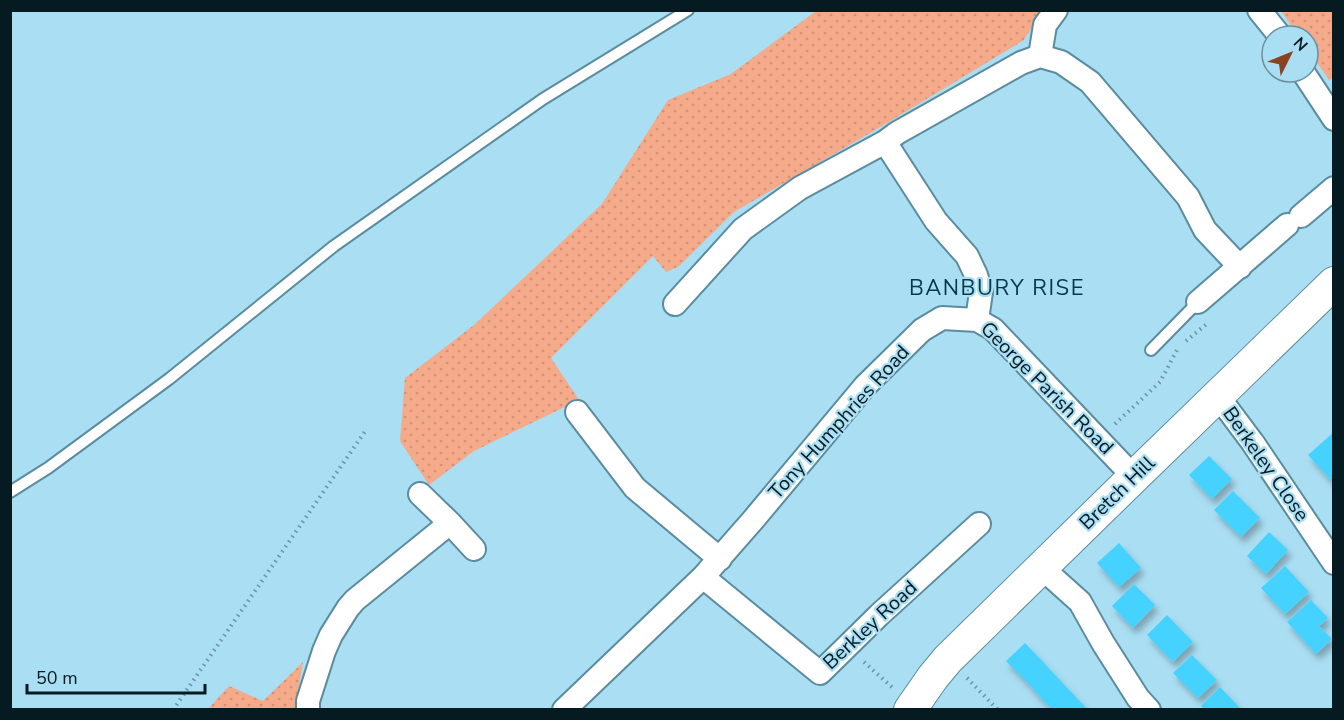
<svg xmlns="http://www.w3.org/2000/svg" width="1344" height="720" viewBox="0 0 1344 720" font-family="'Nunito Sans',sans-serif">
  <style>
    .grass { fill: url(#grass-dots) }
    .building { fill: #44d2ff; filter: url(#shadow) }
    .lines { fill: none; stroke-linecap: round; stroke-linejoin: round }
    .lane-casing { stroke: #5a8c9f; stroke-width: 14 }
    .street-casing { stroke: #5a8c9f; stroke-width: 26 }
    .secondary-casing { stroke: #5a8c9f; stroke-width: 34 }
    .path { stroke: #6b93a2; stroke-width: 4; stroke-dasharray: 1.5 4.5; stroke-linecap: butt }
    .lane { stroke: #fff; stroke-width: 10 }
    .street { stroke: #fff; stroke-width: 22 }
    .secondary { stroke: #fff; stroke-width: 32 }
    .labels { text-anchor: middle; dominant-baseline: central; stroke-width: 4.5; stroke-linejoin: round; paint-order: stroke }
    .street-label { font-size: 20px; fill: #051a21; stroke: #aadef3 }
    .quarter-label { font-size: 22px; letter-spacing: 1.5px; fill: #003a4b; stroke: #aadef3 }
  </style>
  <defs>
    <pattern id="grass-dots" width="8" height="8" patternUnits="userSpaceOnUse" patternTransform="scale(1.5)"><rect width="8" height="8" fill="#f5aa8a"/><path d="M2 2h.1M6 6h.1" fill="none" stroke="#d19277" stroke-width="1.8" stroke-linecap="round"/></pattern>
    <filter id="shadow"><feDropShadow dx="3.5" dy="6" stdDeviation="3" flood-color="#0004"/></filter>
  </defs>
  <rect width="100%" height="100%" fill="#aadef3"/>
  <path class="grass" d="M816,11H1042L1024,40L877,129L734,212L678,267L666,272L653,256L551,358L579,400L474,451L429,485L400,441L405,378L474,325L602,204L668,100L731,74Z
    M1281,11H1333V78L1329,80L1308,50V36H1299Z
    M303,662L295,709H208L229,686L263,701Z"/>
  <path class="building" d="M1334,432V476L1330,479L1308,455Z
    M1209,456L1232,479L1212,499L1189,475Z
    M1233,491L1260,518L1241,537L1214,510Z
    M1269,532L1288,550L1266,574L1247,556Z
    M1119,543L1141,568L1119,587L1097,563Z
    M1285,566L1309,592L1285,614L1261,588Z
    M1134,584L1155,605L1133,628L1112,606Z
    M1311,600L1328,618L1319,626L1332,639L1316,654L1287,622Z
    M1167,615L1193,642L1173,662L1147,635Z
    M1025,643L1043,662L1088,710H1052L1025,680L1006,661Z
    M1192,655L1217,680L1198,698L1173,673Z
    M1220,687L1242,710H1205L1201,706Z"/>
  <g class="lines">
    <g class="lane-casing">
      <path id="lane" d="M1151,350L1198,302
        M10,492L48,468L169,379L334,246L543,99L688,10"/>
    </g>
    <g class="street-casing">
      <path id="street" d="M1259,10L1280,36
        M1040,56L1045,25L1056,10
        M1303,72L1334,119
        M1301,216L1334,188
        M1198,302L1287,225
        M675,304L743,229L800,188L885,142
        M1217,395L1253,443L1334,563
        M577,412L635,488L720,559
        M1134,477L993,329L977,320L981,292L976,275L967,256L936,221L885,142L897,133L1021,63L1040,56L1061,62L1090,82L1188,197L1205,230L1240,267
        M420,494L450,523
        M1041,567L1080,602L1103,643L1138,698L1149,710
        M703,577L820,673L879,615L979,524
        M308,710V701L324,651L331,635L348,608L355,600L450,523L474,549
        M564,710L703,577L753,520L865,386L922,330L942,318L977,320"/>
    </g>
    <g class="secondary-casing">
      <path id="secondary" d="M910,710L933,677L948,659L1134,477L1334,283"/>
    </g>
    <path class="path" d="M1186,341L1208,323
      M1115,424L1160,382L1178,348
      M864,662L894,689
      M967,678L998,710
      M173,710L366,430"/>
    <use href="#lane" class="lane"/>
    <use href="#street" class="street"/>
    <use href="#secondary" class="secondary"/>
  </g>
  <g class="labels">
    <g class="street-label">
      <text transform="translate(1047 388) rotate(45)">George Parish Road</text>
      <text transform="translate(839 422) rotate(-48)">Tony Humphries Road</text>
      <text transform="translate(1266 464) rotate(55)">Berkeley Close</text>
      <text transform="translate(1117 493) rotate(-44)">Bretch Hill</text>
      <text transform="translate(870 625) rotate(-43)">Berkley Road</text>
    </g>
    <g class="quarter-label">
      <text x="997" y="288">BANBURY RISE</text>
    </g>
  </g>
  <rect width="1344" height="720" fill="none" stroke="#051a21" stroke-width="24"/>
  <g transform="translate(1290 54) rotate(47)"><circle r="28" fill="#aadef3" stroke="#68909f" stroke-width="1.5"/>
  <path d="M0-4.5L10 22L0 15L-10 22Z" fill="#8a4221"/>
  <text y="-9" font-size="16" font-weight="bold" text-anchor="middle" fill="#051a21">N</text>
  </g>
  <path d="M27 684v9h178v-9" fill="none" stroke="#051a21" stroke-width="3"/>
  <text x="36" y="684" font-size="18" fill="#051a21" stroke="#aadef3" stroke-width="4.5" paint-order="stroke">50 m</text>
</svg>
